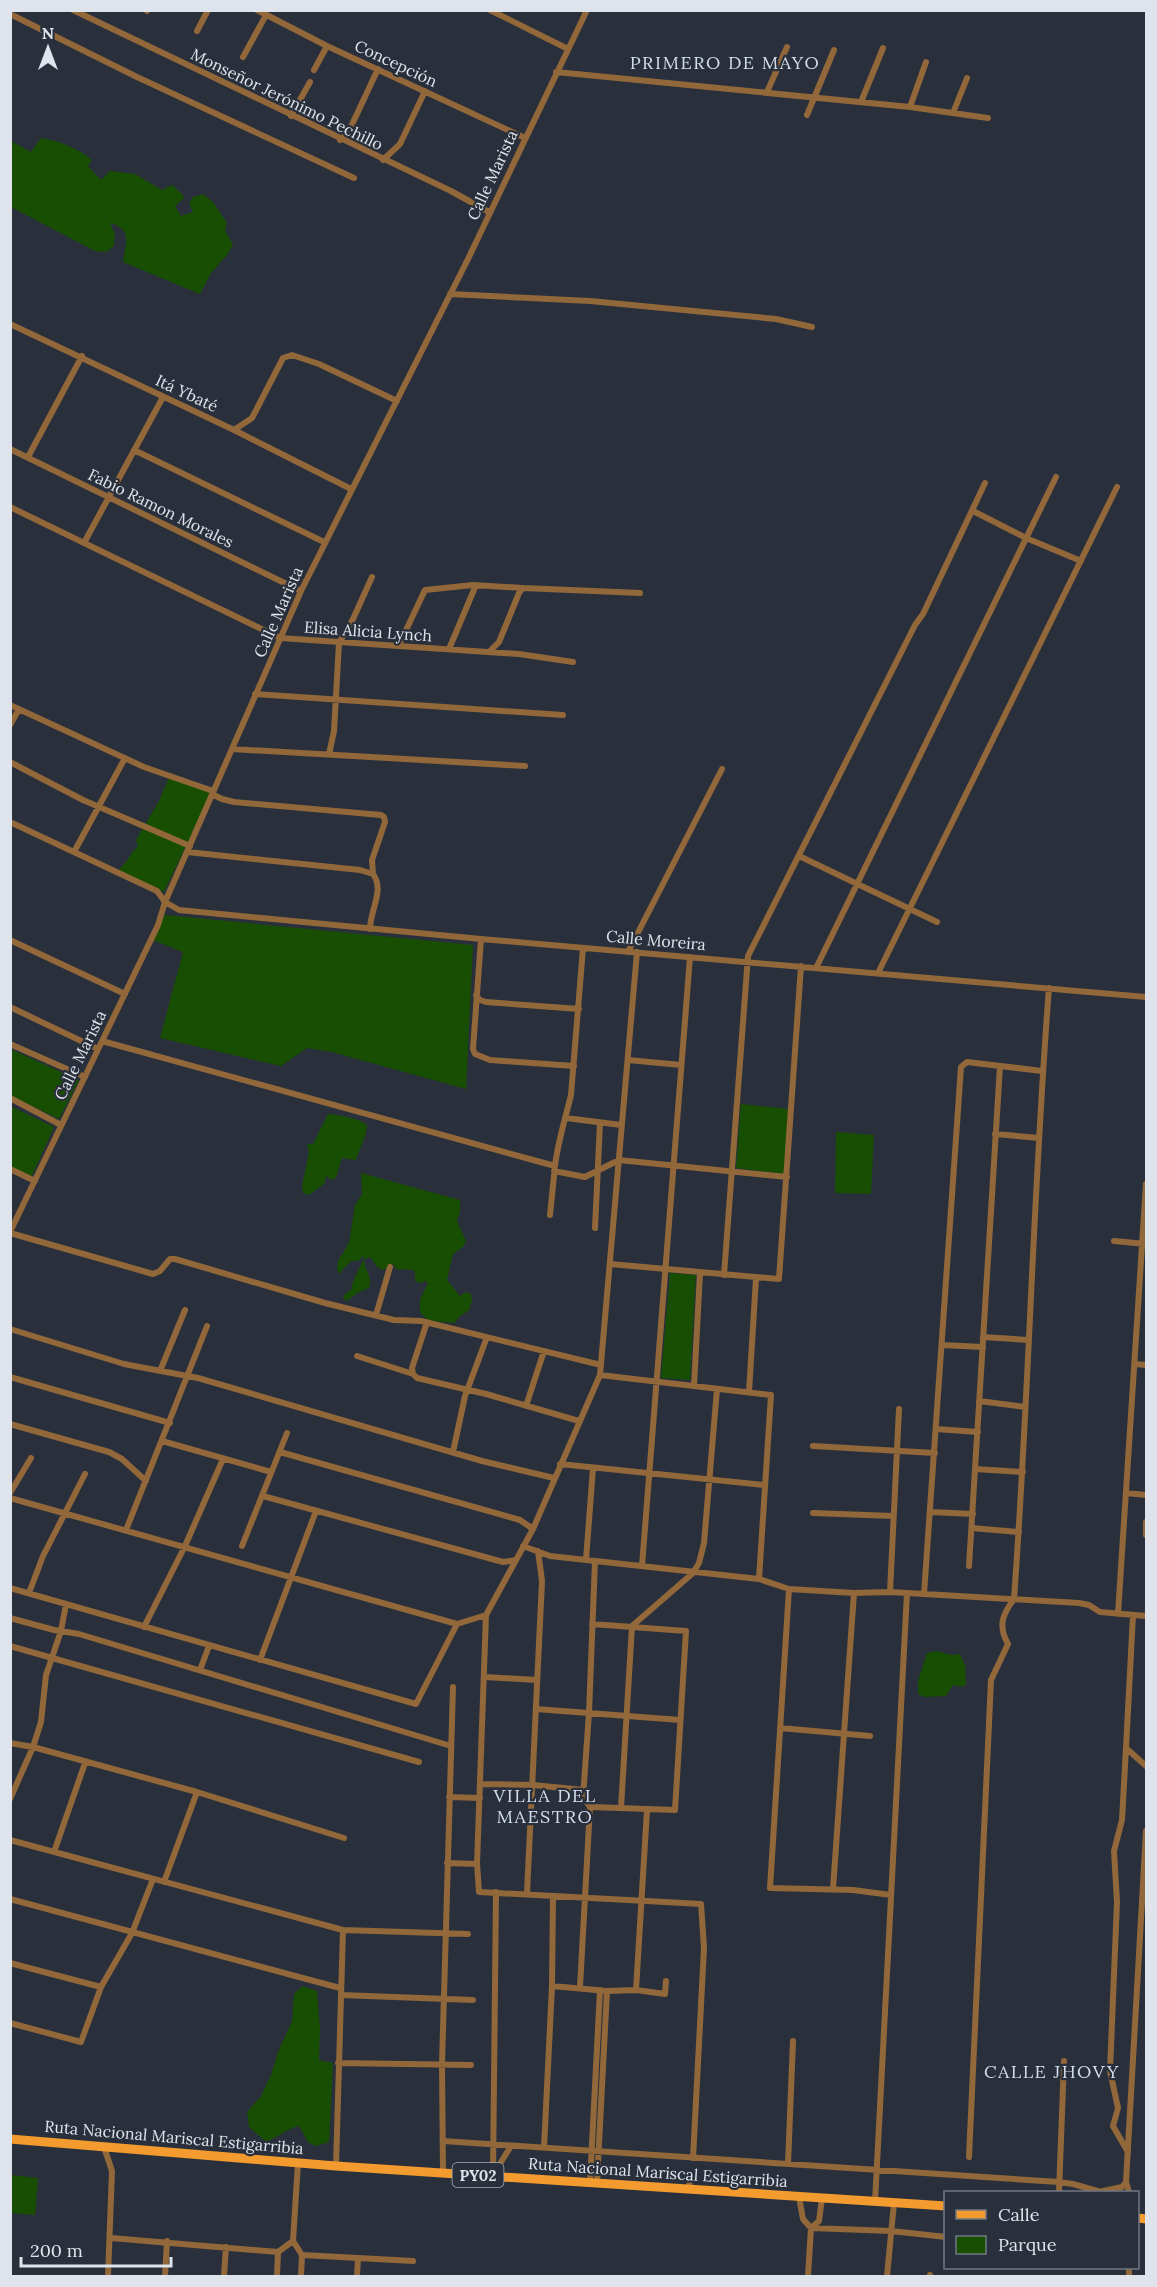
<svg xmlns="http://www.w3.org/2000/svg" width="1157" height="2287" viewBox="0 0 1157 2287" font-family="Lora,serif">
  <style>
    .green { fill: #184e02 }
    .lines { fill: none; stroke-linecap: round; stroke-linejoin: round }
    .minor { stroke: #92673a; stroke-width: 6 }
    .primary { stroke: #f39b2e; stroke-width: 9 }
    .labels { text-anchor: middle; dominant-baseline: central; stroke-width: 4.5; stroke-linejoin: round; paint-order: stroke }
    .shield { fill: #29303c; stroke: #a8adb6; stroke-width: 1.5 }
    .shield-label { font-size: 15px; font-weight: bold; fill: #dfe3eb }
    .street-label { font-size: 16px; fill: #dfe3eb; stroke: #29303c }
    .neighbourhood-label { font-size: 18px; letter-spacing: 1.5px; fill: #d3dcec; stroke: #29303c }
  </style>
  <rect width="100%" height="100%" fill="#29303c"/>
  <path class="green" d="M41,138C62,142 76,147 92,160L88,166L101,180L110,171L135,174L162,190L172,185L182,194L184,198L175,206L181,216L193,212L189,203L193,197L203,194L213,202L227,223L225,230L233,245L227,255L211,273L200,294L123,262C125,243 134,230 110,223L115,234L114,246L106,252L95,251L11,207V141L31,152Z
    M170,775L212,791L164,892L117,871C125,866 130,854 138,846L136,840L159,801Z
    M165,915L473,945L466,1089L332,1052L307,1048L281,1066L160,1038L183,952L150,939Z
    M10,1049L79,1080L59,1119L11,1096Z
    M741,1104L789,1109L785,1174L736,1168Z
    M10,1106L54,1127L32,1176L11,1167Z
    M328,1114C336,1114 361,1119 367,1125C367,1136 359,1149 356,1160L342,1158L336,1178L332,1180L326,1176L324,1184L309,1195L303,1193L302,1186L309,1152L307,1144H313Z
    M836,1132L874,1135L871,1194L835,1193Z
    M361,1173L460,1200V1212L457,1221L466,1241L463,1247L453,1254L447,1280L460,1296L465,1292L471,1294L472,1300L469,1310L459,1317L455,1323L430,1321L420,1313V1300L428,1283L426,1281L421,1283L415,1281V1272L413,1270L396,1269L393,1264L383,1270L377,1267L370,1257L364,1260C365,1270 373,1279 369,1288L357,1293L347,1301L344,1299L343,1296L351,1290C352,1282 360,1266 364,1259L363,1256L358,1261H351L339,1274L337,1268L338,1261L349,1243L355,1205L362,1194Z
    M670,1273L696,1275L690,1380L661,1378Z
    M936,1651L952,1655L960,1654L965,1665L966,1685L961,1687L953,1685L946,1696L925,1697L918,1694V1681L927,1653Z
    M303,1986L317,1991L320,2029L319,2060L333,2063L329,2142L316,2146L308,2142L299,2126C287,2129 278,2137 266,2142L249,2127L247,2112L261,2096L271,2075L278,2052L292,2021L294,1994Z
    M11,2175L38,2178L35,2215L11,2213Z"/>
  <g class="lines">
    <path class="minor" d="M73,10L451,191L489,212
      M257,10L327,46L525,138
      M490,10L568,49
      M147,11L148,10
      M10,14L137,77L354,178
      M197,31L208,10
      M243,57L266,15
      M314,70L327,46
      M556,72L910,107L988,118
      M767,92L787,47
      M861,102L883,48
      M910,107L926,62
      M953,113L967,78
      M807,115L834,50
      M291,116L310,82
      M340,140L348,133L378,69
      M383,160L400,144L425,91
      M450,294L590,301L776,319L812,327
      M10,324L234,430L351,489
      M234,430L252,418L283,358L292,355L319,364L397,401
      M10,449L301,591
      M134,450L324,542
      M28,457L82,356
      M10,507L280,638L519,654L573,662
      M973,511L1026,538L1081,561
      M84,543L163,397
      M399,645L425,590L473,585L523,588
      M449,649L476,585
      M490,651L499,642L519,593L523,588L640,593
      M255,694L563,715
      M10,705L144,767L213,791
      M10,725L19,709
      M232,749L525,766
      M329,754L334,731L339,643L353,619L372,577
      M10,762L83,800L190,846
      M212,794L222,799L234,802L381,815L384,817L385,822L372,860L373,874
      M10,822L157,891L165,902L179,910L481,939L1146,997
      M74,852L125,758
      M187,852L360,870L373,874C385,890 370,910 370,929
      M799,856L937,922
      M481,939L473,1049L475,1054L490,1060L574,1066
      M10,940L125,994
      M628,952L722,769
      M637,952L600,1375L533,1529L486,1615L477,1864L479,1892L701,1904L704,1948L693,2158
      M816,968L1056,477
      M878,973L1117,487
      M476,995L480,1000L486,1002L579,1009
      M10,1007L98,1049
      M102,1041L555,1166L550,1215
      M10,1044L85,1077
      M628,1060L681,1065
      M10,1098L61,1125
      M566,1118L621,1125
      M995,1134L1039,1138
      M555,1166C558,1141 565,1120 571,1095L583,948
      M10,1169L35,1181
      M554,1171L585,1177L619,1160L787,1177
      M595,1228L600,1123
      M10,1232L158,925L165,902L301,591L468,259L587,10
      M10,1233L153,1274L160,1271L170,1259H175L325,1303L394,1320L421,1321L601,1365
      M1114,1241L1146,1244
      M610,1264L779,1279L801,966
      M724,1275L748,956L915,625L923,614L985,483
      M376,1315L390,1267
      M427,1322L412,1368L413,1374L417,1378L486,1394L579,1421
      M10,1329L124,1364L198,1378L482,1461L554,1478
      M983,1337L1028,1340
      M942,1345L983,1347
      M357,1356L413,1374
      M1135,1364L1146,1365
      M160,1371L185,1310
      M600,1375L771,1395L759,1579
      M10,1377L170,1423
      M694,1386L700,1273
      M749,1392L756,1278
      M979,1401L1025,1407
      M526,1406L544,1351
      M10,1424L109,1452L122,1459L146,1481
      M936,1429L978,1432
      M162,1441L271,1472
      M813,1446L935,1453
      M280,1452L520,1520L533,1529
      M453,1452L465,1396L487,1337
      M560,1464L765,1485
      M975,1469L1023,1472
      M10,1493L31,1458
      M1126,1493L1146,1495
      M263,1496L503,1562L516,1560
      M10,1498L457,1624L486,1615
      M931,1512L973,1514
      M813,1513L893,1516
      M1146,1522V1535
      M972,1528L1019,1532
      M126,1530L207,1326
      M242,1546L287,1433
      M523,1546L550,1556L759,1579L789,1589L854,1593L890,1592L1079,1603L1089,1605L1100,1612L1146,1616
      M586,1560L593,1468
      M642,1566L690,957
      M969,1566L1000,1066
      M10,1588L416,1704L457,1624
      M789,1589L770,1888L853,1890L891,1895
      M890,1592L899,1409
      M29,1593L43,1556L85,1474
      M924,1594L961,1067L967,1062L1042,1071
      M1118,1614L1146,1184
      M1133,1615L1126,1748L1146,1766
      M10,1618L54,1630L79,1634L451,1746
      M144,1627L185,1546L223,1459
      M10,1646L419,1762
      M260,1660L316,1511
      M200,1670L209,1646
      M485,1677L537,1680
      M536,1709L680,1720
      M780,1728L870,1736
      M10,1743L33,1747L197,1792L344,1838
      M1126,1748L1122,1820L1114,1851L1117,1902L1110,2071L1118,2108L1113,2126L1128,2152
      M481,1784L533,1785L584,1790
      M449,1797L480,1798
      M10,1799L33,1747L41,1722L46,1675L61,1631L66,1604
      M590,1807L675,1810L686,1631L592,1624
      M621,1808L632,1626L693,1573L699,1563L704,1543L717,1389
      M10,1840L343,1930L468,1934
      M54,1852L85,1763
      M447,1863L477,1864
      M164,1882L197,1792
      M833,1889L854,1593
      M527,1893L542,1581L538,1551
      M10,1899L340,1988
      M10,1963L101,1987
      M552,1986L607,1991L636,1990L665,1994L666,1981
      M580,1987L590,1807L583,1797L589,1713L595,1561
      M636,1990L647,1810
      M341,1995L473,2000
      M10,2023L81,2042L101,1987L132,1933L153,1879
      M338,2063L471,2065
      M443,2141L1059,2182L1073,2184L1101,2192
      M104,2147L112,2171L108,2276
      M544,2148L552,1986L553,1896
      M969,2157L991,1680L1008,1644C998,1626 1002,1615 1014,1599C1029,1395 1033,1191 1049,988
      M298,2163L293,2241L302,2255L413,2261
      M788,2164L793,2041
      M336,2166L343,1930
      M443,2173L442,2064L453,1687
      M493,2175L496,1892
      M493,2175L511,2146
      M590,2182L600,1990
      M597,2182L607,1991
      M689,2189L690,2177
      M1059,2192L1064,2061
      M1099,2192L1122,2187L1126,2182
      M1129,2192L1126,2182L1146,1831
      M799,2197L803,2219L811,2228L891,2231L946,2237
      M875,2202L907,1593
      M111,2238L278,2252L293,2241
      M165,2276L167,2241
      M224,2276L226,2247
      M277,2276L278,2252
      M301,2276L302,2255
      M357,2276L358,2258
      M808,2276L811,2228L819,2221L822,2198
      M887,2276L894,2203
      M930,2276V2275
      M1129,2276V2268"/>
    <path class="primary" d="M10,2139L336,2166L946,2206
      M1138,2218L1146,2219"/>
  </g>
  <g class="labels">
    <rect class="shield" x="452.5" y="2163" width="51" height="24" rx="4.5"/>
    <g class="shield-label">
      <text x="478" y="2175">PY02</text>
    </g>
    <g class="street-label">
      <text transform="translate(396 63) rotate(25)">Concepción</text>
      <text transform="translate(287 99) rotate(26)">Monseñor Jerónimo Pechillo</text>
      <text transform="translate(492 175) rotate(-65)">Calle Marista</text>
      <text transform="translate(187 393) rotate(25)">Itá Ybaté</text>
      <text transform="translate(161 508) rotate(26)">Fabio Ramon Morales</text>
      <text transform="translate(278 612) rotate(-66)">Calle Marista</text>
      <text transform="translate(368 631) rotate(4)">Elisa Alicia Lynch</text>
      <text transform="translate(656 940) rotate(5)">Calle Moreira</text>
      <text transform="translate(80 1055) rotate(-64)">Calle Marista</text>
      <text transform="translate(174 2137) rotate(5)">Ruta Nacional Mariscal Estigarribia</text>
      <text transform="translate(658 2172) rotate(4)">Ruta Nacional Mariscal Estigarribia</text>
    </g>
    <g class="neighbourhood-label">
      <text x="725" y="62">PRIMERO DE MAYO</text>
      <text x="545" y="1795">VILLA DEL<tspan x="545" dy="21">MAESTRO</tspan></text>
      <text x="1052" y="2071">CALLE JHOVY</text>
    </g>
  </g>
  <rect width="1157" height="2287" fill="none" stroke="#dfe3eb" stroke-width="24"/>
  <rect x="944" y="2191" width="195" height="78" fill="#29303c" stroke="#727882" stroke-width="1.5"/>
  <rect x="956" y="2210" width="30" height="9" fill="#f39b2e" stroke="#727882" stroke-width="1.5"/>
  <text x="998" y="2221" font-size="18" fill="#dfe3eb">Calle</text>
  <rect x="956" y="2236" width="30" height="18" fill="#184e02" stroke="#727882" stroke-width="1.5"/>
  <text x="998" y="2251" font-size="18" fill="#dfe3eb">Parque</text>
  <g transform="translate(48 48)" stroke="#29303c" stroke-width="4.5" paint-order="stroke">
  <path d="M0-4.5L10 22L0 15L-10 22Z" fill="#dfe3eb"/>
  <text y="-9" font-size="16" font-weight="bold" text-anchor="middle" fill="#dfe3eb">N</text>
  </g>
  <path d="M21 2257v9h150v-9" fill="none" stroke="#dfe3eb" stroke-width="3"/>
  <text x="30" y="2257" font-size="18" fill="#dfe3eb" stroke="#29303c" stroke-width="4.5" paint-order="stroke">200 m</text>
</svg>
